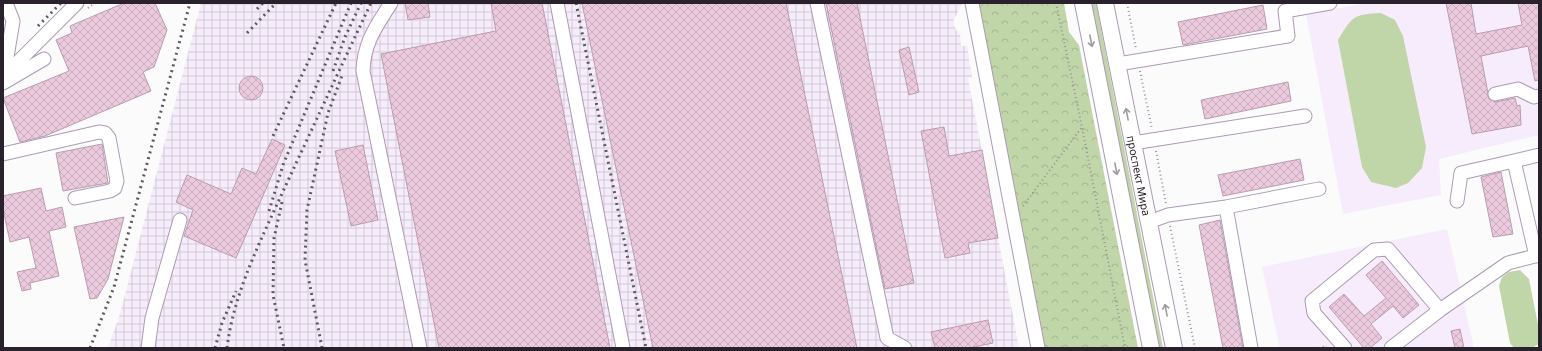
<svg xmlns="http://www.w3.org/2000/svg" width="1542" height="351" viewBox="0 0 1542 351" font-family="'Noto Sans',sans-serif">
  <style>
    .industrial { fill: url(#industrial-grid) }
    .built { fill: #f6ecfb }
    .green { fill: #c0d5a8 }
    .forest { fill: url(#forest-crowns) }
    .building { fill: url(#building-cross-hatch); stroke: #bb9cae }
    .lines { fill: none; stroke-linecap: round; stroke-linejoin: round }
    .minor-casing { stroke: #ad9ab6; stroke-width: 15 }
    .major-casing { stroke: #ad9ab6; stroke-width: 18 }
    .path { stroke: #979399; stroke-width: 2; stroke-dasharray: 1 3; stroke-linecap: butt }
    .minor { stroke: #fff; stroke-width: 13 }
    .major { stroke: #fff; stroke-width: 16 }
    .rail { stroke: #5f5a62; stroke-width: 3; stroke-dasharray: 2 4; stroke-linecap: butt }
    .oneway { stroke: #9f9ca0 }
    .labels { text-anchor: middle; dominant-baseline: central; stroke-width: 3; stroke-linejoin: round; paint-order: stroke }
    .street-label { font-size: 11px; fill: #29222d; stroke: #fff }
  </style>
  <defs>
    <pattern id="industrial-grid" width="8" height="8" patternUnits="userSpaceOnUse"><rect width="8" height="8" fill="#f6ecfb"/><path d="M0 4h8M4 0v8" fill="none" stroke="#d3cad7"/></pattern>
    <pattern id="forest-crowns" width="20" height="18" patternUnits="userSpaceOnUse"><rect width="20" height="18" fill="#c0d5a8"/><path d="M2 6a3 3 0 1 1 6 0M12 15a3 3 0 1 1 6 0" fill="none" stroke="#a5b791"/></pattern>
    <pattern id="building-cross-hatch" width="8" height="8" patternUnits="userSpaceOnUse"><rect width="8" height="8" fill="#ebcadd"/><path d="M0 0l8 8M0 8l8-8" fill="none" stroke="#caadbe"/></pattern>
  </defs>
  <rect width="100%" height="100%" fill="#fbfbfb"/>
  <path class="industrial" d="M201,3H963L954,19V24L956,30L960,34L961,46H967L972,77L968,78L1019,348H108L120,314Z"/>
  <path class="built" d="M1367,3H1539V135L1439,159L1441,195L1343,214L1306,14Z
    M1447,229L1474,348H1280L1262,267Z"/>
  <path class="green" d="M1091,3H1096L1163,348H1158Z
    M1381,13L1395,20L1403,36L1426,147L1422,168L1408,183L1396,188L1371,182L1362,167L1338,40C1352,17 1353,14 1381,13Z
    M1520,270L1529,279L1539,330V344L1532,348H1514L1510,343L1499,286L1502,277L1509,272Z"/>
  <path class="forest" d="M975,3H1064L1069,32L1079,45L1138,348H1045Z"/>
  <path class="building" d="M124,3H155L167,30L154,67L143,72L151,91L45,136L20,142L3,98L69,71L56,40L72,33L70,26Z
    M405,3H428L430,17L408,20Z
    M491,3H542L610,348H439L381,54L496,31Z
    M582,3H786L857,348H653Z
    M826,3H857L914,283L885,289Z
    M1446,3H1471L1476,34L1522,25L1518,3H1539V80L1535,81L1528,46L1481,56L1489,99L1496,102L1515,98L1517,106L1520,105L1521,125L1472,134Z
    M1263,5L1267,29L1183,45L1178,22Z
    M909,47L919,92L909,95L899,50Z
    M239 88a12 12 0 1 1 24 0a12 12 0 1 1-24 0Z
    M1288,82L1291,101L1205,119L1201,100Z
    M944,127L949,156L982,150L998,238L968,243L970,253L945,258L921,131Z
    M272,139L285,145L236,258L184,236L193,210L176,202L187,175L231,194L242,168L256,174Z
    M102,144L108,183L63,191L56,153Z
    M363,145L378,220L351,226L335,151Z
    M1300,159L1304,180L1223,196L1218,175Z
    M1501,172L1513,234L1493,237L1481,177Z
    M41,188L46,211L62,207L66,227L49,231L59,276L30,283L31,289L22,291L17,272L36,268L29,237L10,242L3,209V196Z
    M124,217L108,279L97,298L90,299L74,227Z
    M1220,220L1243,348H1223L1199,225Z
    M1382,261L1419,305L1403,318L1393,306L1371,324L1382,338L1370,348H1364L1329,307L1344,294L1364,316L1386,298L1366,275Z
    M988,320L993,343L969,348H935L931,332Z
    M1460,329L1464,348H1455L1451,331Z"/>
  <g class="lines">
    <g class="minor-casing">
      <path id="minor" d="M391,3C376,27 364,42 363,71L420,348
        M557,3L623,348
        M817,3L887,338L905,348
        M972,3L1038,348
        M1118,64L1288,36L1285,11L1330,3
        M4,75L13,21L6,3
        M3,77L77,3
        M3,83L44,59
        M1495,94L1518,89L1534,97L1539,96
        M1133,143L1305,116
        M3,154L99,132L105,133L109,138L117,181L115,188L110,191L75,198
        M1457,201L1461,173L1514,161
        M1226,207L1251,348
        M1149,222L1168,215L1226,207L1319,189
        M1536,256L1514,161L1539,155
        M148,348L152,318L180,220
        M1345,348L1314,313L1312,301L1374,250L1388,249L1440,310
        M1391,348L1440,310L1508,263L1539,255"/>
    </g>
    <g class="major-casing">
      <g id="major">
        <path d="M1083,3L1151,348"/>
        <path id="s1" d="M1105,3L1174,348"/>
      </g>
    </g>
    <path class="path" d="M1056,3L1082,127L1125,348
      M1127,3L1136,49
      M88,8L95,3
      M1140,71L1152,129
      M1156,151L1166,204
      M1023,206L1082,127
      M1170,226L1195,348
      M1319,348L1327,346"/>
    <use href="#minor" class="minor"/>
    <use href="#major" class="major"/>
    <path class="rail" d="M576,3L646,348
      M257,9L263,3
      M38,26L61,3
      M247,33L276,3
      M333,71L345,37L361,3
      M273,136L336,3
      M282,202L274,238L273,295L284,348
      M269,211L283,165L351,3
      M90,348L114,287L190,3
      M215,348L222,323L236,291
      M227,348C234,291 262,238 285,187C314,125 342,64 371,3
      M322,348L305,260L307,210L328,113L343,73"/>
  </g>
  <defs><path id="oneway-shaft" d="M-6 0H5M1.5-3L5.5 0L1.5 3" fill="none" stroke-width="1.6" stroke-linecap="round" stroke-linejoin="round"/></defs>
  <g class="oneway">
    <use href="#oneway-shaft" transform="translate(1091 41) rotate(79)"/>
    <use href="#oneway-shaft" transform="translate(1127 114) rotate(-101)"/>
    <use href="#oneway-shaft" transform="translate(1116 169) rotate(79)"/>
    <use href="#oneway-shaft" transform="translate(1166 310) rotate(-101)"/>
  </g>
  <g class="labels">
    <g class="street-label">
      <text stroke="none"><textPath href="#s1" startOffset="176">проспект Мира</textPath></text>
    </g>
  </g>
  <rect width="1542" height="351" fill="none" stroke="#29222d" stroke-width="8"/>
</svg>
